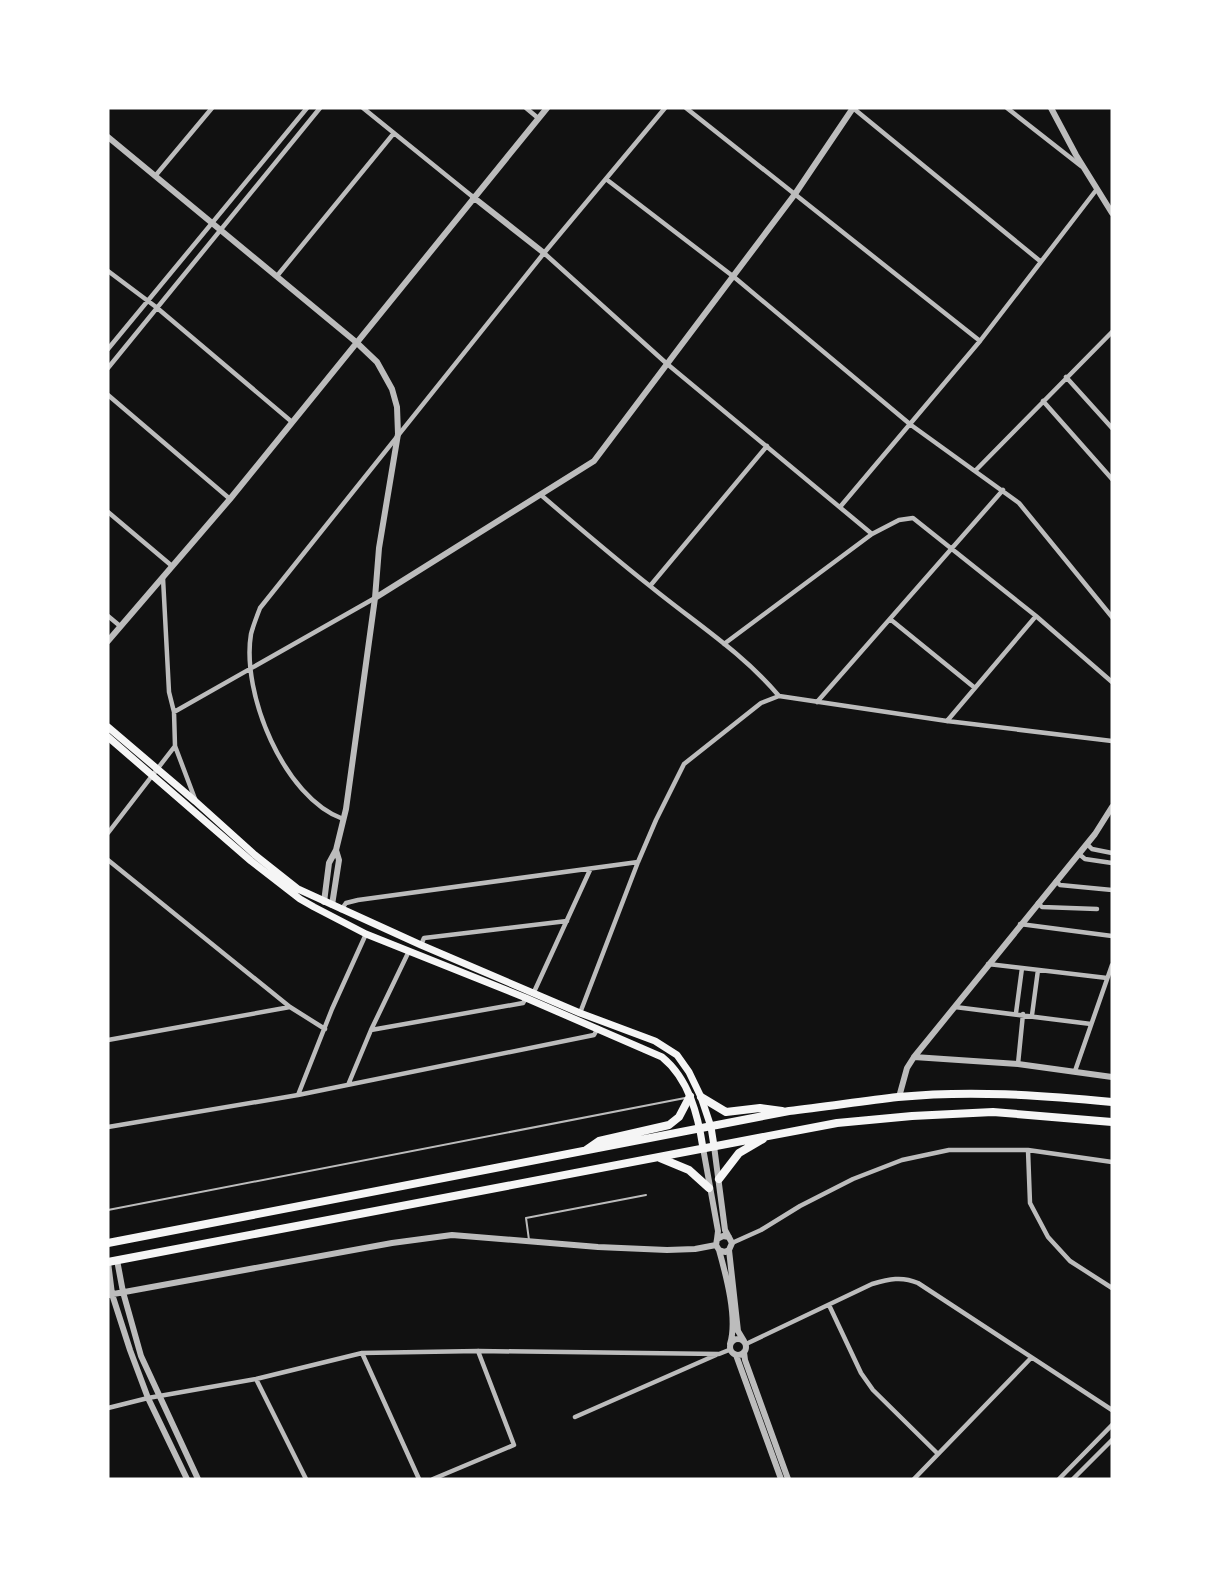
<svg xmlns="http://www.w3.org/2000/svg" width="1220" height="1587" viewBox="0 0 1220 1587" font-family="'IBM Plex Sans',sans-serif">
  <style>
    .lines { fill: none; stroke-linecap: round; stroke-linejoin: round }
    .service { stroke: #bcbcbc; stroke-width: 2 }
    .minor { stroke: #bcbcbc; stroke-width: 4.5 }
    .tertiary { stroke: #bcbcbc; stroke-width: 6 }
    .secondary { stroke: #f5f5f5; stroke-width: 7 }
    .primary { stroke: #f5f5f5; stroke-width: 8 }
  </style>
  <rect width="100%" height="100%" fill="#111"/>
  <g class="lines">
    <path class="service" d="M108,1210L685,1098
      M529,1240L526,1218L646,1195"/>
    <path class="minor" d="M363,108L473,197
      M526,108L538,118
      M686,108L980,341
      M853,108L1040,261
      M1007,108L1081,166
      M156,175L212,108
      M606,179L734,277L911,425L1019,503L1112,617
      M544,253L666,363L872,534L899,520L913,518L1036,616L1112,682
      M108,271L156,307L292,422
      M277,276L394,133
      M108,349L307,108
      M108,368L320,108
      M1066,377L1112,428
      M108,395L230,499
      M1043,401L1112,479
      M976,470L1112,332
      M541,495C577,526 613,557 650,586C694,622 743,653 779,696L947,721L1112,741
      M840,507L980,341L1097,189
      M108,512L172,566
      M163,578L169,692L174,712L175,746L195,799
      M650,586L767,446
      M108,616L120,626
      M890,619L975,688
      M724,644L872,534
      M817,702L1003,490
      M174,712L375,598
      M947,721L1036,616
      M343,819C284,798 241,693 251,634C253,626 257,616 260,608L544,253L665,108
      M108,833L175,746
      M1087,844L1092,849L1112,853
      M1079,854L1085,859L1112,863
      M108,860L290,1007L325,1029
      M1056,881L1060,885L1112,890
      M1038,903L1042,907L1097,909
      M341,910L346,903L358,900L638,862
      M1020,924L1112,936
      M421,945L424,938L567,921
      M988,964L1107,978
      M534,992L590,870
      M955,1007L1091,1024
      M580,1013L638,862L656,820L684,764L761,703L779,696
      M1016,1013L1022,968
      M1032,1015L1038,970
      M371,1030L523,1003L526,998
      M108,1040L290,1007
      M1018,1064L1023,1014
      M1075,1071L1112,965
      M348,1085L371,1030L409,951
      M298,1095L332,1009L366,934
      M108,1127L298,1095L594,1035L598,1028
      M1028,1150L1030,1203L1048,1237L1070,1261L1112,1288
      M732,1243L761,1230L800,1206L853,1179L902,1160L949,1150H1028L1112,1162
      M829,1305L861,1373L873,1390L938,1454
      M746,1344L872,1284C889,1279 902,1276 918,1283L1112,1410
      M362,1353L419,1479
      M256,1379L306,1479
      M108,1408L148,1398L256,1379L362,1353L478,1351L719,1354L729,1350
      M575,1417L716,1355
      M433,1479L514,1445L478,1351
      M914,1479L1031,1358
      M1059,1479L1112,1425
      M1073,1479L1112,1440"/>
    <path class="tertiary" d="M1051,108L1076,155L1112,213
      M108,137L356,342L377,362L392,389L397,407L398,434L379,548L375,598L346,809L336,850L329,863L324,902
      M473,197L544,253
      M375,598L594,461L795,194L853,108
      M108,641L230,499L547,108
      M332,905L339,860L336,850
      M914,1057L1018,1064L1112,1077
      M899,1097L907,1068L914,1057L1095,834L1112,807
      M714,1146L725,1230L732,1243L729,1250L725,1252L719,1250L716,1245L717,1239L723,1236L729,1237
      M703,1148L718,1231L717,1239
      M719,1250C726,1275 738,1319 730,1344
      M729,1250L738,1331L744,1341
      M117,1260L123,1292L141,1356L198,1479
      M108,1262L112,1294L130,1350L148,1398L187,1479
      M108,1295L392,1243L452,1235L598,1247L667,1250L695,1249L716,1245
      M730 1347a8 8 0 1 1 16 0a8 8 0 1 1-16 0Z
      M744,1352L745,1360L788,1479
      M736,1355L781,1479"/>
    <path class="secondary" d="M108,727L195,801L255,855L298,889L421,945L580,1013L655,1041L677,1055L689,1072L701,1097L711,1127L714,1146
      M108,737L251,861L300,899L314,907L366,934L526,998L662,1057C689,1079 698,1115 703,1148"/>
    <path class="primary" d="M701,1097L726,1112L760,1108L782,1111
      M586,1150L599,1141L669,1125L679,1117L690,1096
      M660,1158L689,1170L709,1188
      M719,1179L739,1153L763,1139
      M108,1243L789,1111C825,1107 862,1101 898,1097C969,1090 1041,1095 1112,1102
      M108,1262L837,1123L912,1116L993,1112L1112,1122"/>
  </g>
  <rect width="1220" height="1587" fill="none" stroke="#ffffff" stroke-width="219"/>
</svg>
